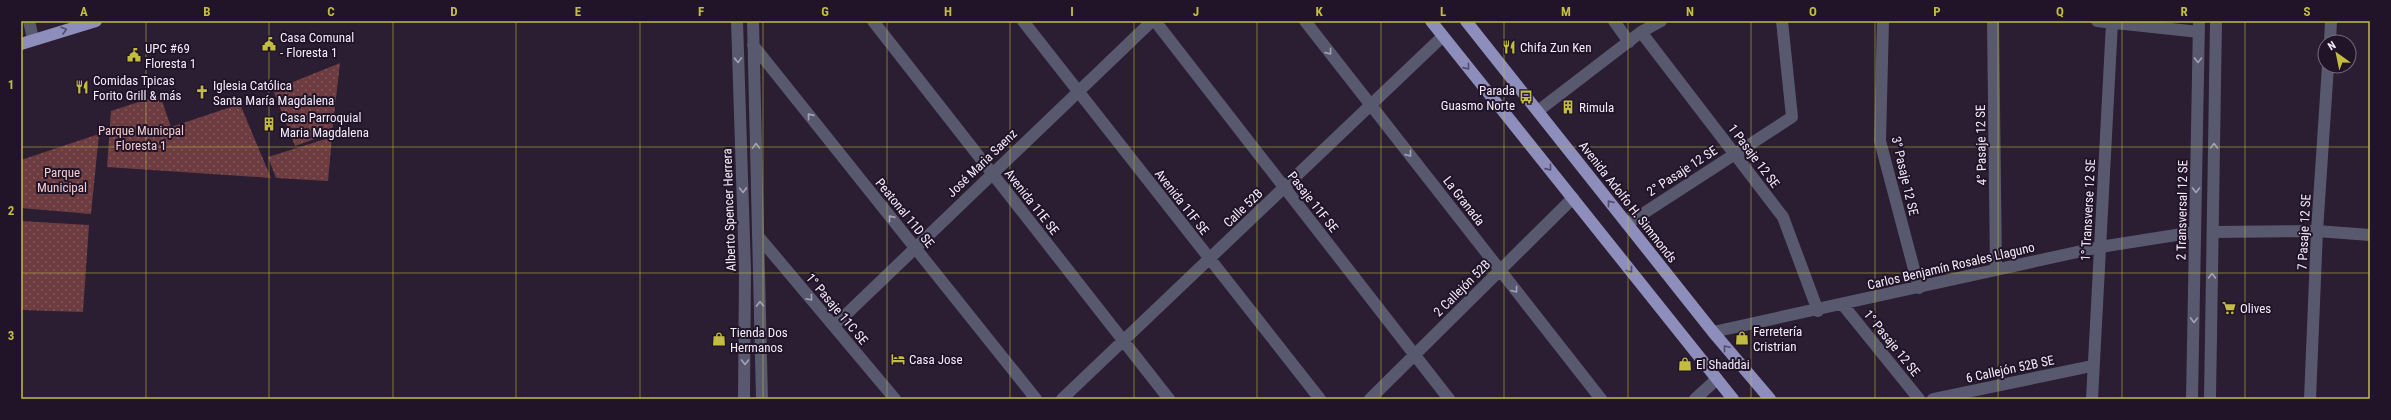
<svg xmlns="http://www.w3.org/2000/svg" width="2391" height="420" viewBox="0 0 2391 420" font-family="'Roboto Condensed',sans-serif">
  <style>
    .park { fill: url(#park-dots) }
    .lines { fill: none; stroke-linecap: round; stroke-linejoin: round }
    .minor { stroke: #58596f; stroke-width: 12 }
    .major { stroke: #8d8ebc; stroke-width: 12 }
    .oneway { stroke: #524b6b }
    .oneway2 { stroke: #a6a2b4 }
    .grid { fill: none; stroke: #c2bd3f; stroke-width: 1; stroke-opacity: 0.55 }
    .labels { text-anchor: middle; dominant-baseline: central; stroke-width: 4; stroke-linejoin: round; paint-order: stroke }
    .poi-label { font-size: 13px; fill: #f4ebf9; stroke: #211428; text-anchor: start }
    .park-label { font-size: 13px; fill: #f2ccce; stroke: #211428 }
    .street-label { font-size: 13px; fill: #f4ebf9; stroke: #211428 }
    .neatline { fill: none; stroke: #c2bd3f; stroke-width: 1.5 }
    .grid-label { font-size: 13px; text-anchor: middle; font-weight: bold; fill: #c2bd3f }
  </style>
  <defs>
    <pattern id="park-dots" width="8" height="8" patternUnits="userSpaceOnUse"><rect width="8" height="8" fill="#6c3c40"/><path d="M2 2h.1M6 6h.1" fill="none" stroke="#82585c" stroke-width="1.8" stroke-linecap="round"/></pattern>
  </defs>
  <rect width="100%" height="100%" fill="#2b1d32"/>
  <path class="park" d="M340,63L332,133L295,146L273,90Z
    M160,95L171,127L240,104L271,178L107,167L111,111Z
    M99,134L91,214L21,208V160Z
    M332,137L328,181L276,178L268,157Z
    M21,221L89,225L83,312L21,310Z"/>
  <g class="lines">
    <path class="minor" d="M29,21L33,39
      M737,21L745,270L744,399
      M753,21L762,399
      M873,21L1169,399
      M1023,21L1320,399
      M1155,21L1449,399
      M1305,21L1601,399
      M1614,21L1629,42
      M1883,21L1880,141L1919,288
      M1993,21L1996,269
      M2097,21L2199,32
      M1641,32L1783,217L1818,311
      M2330,42L2331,21
      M753,45L1036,399
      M1538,111L1641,32L1661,21
      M1627,224L1792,117L1782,21
      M2213,232L2317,231L2370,235
      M758,236L895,399
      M1843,305L1919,399
      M834,326L1152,21
      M1713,332L2100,247L2195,232
      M1062,399L1442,37
      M1370,399L1573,198
      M1695,399L1717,379
      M1933,399L2092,366
      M2092,399L2112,23
      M2192,399L2199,21
      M2210,399L2216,21
      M2310,399L2317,231L2328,66"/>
    <path class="major" d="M1431,21L1733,399
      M1466,21L1713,332L1770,399
      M21,44L96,21"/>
  </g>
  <defs><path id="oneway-chevron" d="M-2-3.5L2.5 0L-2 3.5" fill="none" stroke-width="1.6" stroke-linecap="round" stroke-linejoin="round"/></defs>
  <g class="oneway">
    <use href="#oneway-chevron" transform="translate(64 30) rotate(-16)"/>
    <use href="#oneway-chevron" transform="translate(1467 67) rotate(51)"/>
    <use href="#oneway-chevron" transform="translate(1549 168) rotate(51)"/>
    <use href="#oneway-chevron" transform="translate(1610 203) rotate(-128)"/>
    <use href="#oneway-chevron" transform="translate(1630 270) rotate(52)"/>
    <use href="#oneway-chevron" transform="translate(1726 348) rotate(-130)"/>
  </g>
  <g class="oneway2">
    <use href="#oneway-chevron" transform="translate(1329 52) rotate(52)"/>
    <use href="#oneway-chevron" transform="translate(738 60) rotate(88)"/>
    <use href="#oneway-chevron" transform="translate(2198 60) rotate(91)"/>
    <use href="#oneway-chevron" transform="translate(810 116) rotate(-129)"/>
    <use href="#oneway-chevron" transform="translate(756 146) rotate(-92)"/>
    <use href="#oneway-chevron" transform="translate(2214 146) rotate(-89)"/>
    <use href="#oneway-chevron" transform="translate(1409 154) rotate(52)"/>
    <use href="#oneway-chevron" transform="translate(743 190) rotate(89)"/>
    <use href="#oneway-chevron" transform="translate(2196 190) rotate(91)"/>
    <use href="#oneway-chevron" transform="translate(891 218) rotate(-129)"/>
    <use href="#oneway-chevron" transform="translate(2212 276) rotate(-89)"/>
    <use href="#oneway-chevron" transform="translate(1515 290) rotate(52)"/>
    <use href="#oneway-chevron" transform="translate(810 298) rotate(50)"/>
    <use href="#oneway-chevron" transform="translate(760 304) rotate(-91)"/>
    <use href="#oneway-chevron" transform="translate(2194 320) rotate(91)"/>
    <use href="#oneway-chevron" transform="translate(745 362) rotate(90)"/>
  </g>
  <path class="grid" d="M146,21V399M269,21V399M393,21V399M516,21V399M640,21V399M763,21V399M887,21V399M1010,21V399M1134,21V399M1257,21V399M1381,21V399M1504,21V399M1628,21V399M1751,21V399M1875,21V399M1998,21V399M2122,21V399M2245,21V399M21,147H2370M21,273H2370"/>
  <defs>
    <g id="civic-bare" transform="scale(1.08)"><path d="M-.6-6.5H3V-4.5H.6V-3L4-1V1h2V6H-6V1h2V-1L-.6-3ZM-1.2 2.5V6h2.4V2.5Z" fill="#c2bd3f" stroke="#211428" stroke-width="2.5" paint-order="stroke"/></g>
    <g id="restaurant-bare" transform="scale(1.08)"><path d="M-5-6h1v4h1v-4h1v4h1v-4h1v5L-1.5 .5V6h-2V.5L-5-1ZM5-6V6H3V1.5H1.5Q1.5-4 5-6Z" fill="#c2bd3f" stroke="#211428" stroke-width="2.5" paint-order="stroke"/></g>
    <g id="church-bare" transform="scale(1.08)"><path d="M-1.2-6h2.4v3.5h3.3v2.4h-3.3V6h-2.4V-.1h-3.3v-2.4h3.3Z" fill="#c2bd3f" stroke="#211428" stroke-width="2.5" paint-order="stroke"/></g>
    <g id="bus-bare" transform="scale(1.08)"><path d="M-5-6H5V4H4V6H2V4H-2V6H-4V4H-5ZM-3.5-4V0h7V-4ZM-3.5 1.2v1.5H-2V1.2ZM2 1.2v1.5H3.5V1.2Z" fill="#c2bd3f" stroke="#211428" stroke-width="2.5" paint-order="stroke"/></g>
    <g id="building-bare" transform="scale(1.08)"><path d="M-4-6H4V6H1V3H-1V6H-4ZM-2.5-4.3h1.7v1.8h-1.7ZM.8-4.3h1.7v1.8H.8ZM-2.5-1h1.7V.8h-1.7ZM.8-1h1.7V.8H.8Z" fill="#c2bd3f" stroke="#211428" stroke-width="2.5" paint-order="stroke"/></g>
    <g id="supermarket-bare" transform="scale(1.08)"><path d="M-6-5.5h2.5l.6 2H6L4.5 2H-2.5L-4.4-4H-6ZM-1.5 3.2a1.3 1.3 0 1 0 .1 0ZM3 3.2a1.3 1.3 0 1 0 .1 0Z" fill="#c2bd3f" stroke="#211428" stroke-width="2.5" paint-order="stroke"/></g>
    <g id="shop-bare" transform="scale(1.08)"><path d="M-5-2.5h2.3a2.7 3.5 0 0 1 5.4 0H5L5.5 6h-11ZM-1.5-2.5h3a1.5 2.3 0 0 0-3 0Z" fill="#c2bd3f" stroke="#211428" stroke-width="2.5" paint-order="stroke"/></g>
    <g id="hotel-bare" transform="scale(1.08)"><path d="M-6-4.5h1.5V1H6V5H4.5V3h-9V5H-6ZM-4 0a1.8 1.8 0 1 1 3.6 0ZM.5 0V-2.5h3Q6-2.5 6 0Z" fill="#c2bd3f" stroke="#211428" stroke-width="2.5" paint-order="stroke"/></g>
  </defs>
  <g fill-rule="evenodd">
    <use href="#civic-bare" x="269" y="44"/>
    <use href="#restaurant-bare" x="1509" y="47"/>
    <use href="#civic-bare" x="134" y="55"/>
    <use href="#restaurant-bare" x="82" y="87"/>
    <use href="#church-bare" x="202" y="92"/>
    <use href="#bus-bare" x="1526" y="97"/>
    <use href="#building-bare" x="1568" y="107"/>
    <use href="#building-bare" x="269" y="124"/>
    <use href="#supermarket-bare" x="2229" y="308"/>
    <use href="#shop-bare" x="1742" y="338"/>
    <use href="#shop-bare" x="719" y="339"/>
    <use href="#hotel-bare" x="898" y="359"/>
    <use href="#shop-bare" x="1685" y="364"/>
  </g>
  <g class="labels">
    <g class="poi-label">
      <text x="280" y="37">Casa Comunal<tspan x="280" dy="15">- Floresta 1</tspan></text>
      <text x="1520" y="47">Chifa Zun Ken</text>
      <text x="145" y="48">UPC #69<tspan x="145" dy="15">Floresta 1</tspan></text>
      <text x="93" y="80">Comidas Tpicas<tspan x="93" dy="15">Forito Grill &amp; más</tspan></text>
      <text x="213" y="85">Iglesia Católica<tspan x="213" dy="15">Santa María Magdalena</tspan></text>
      <text x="1515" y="90" text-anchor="end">Parada<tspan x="1515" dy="15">Guasmo Norte</tspan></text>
      <text x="1579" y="107">Rimula</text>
      <text x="280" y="117">Casa Parroquial<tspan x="280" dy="15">Maria Magdalena</tspan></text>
      <text x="2240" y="308">Olives</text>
      <text x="1753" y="331">Ferretería<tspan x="1753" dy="15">Cristrian</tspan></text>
      <text x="730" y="332">Tienda Dos<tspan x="730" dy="15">Hermanos</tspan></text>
      <text x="909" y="359">Casa Jose</text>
      <text x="1696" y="364">El Shaddai</text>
    </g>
    <g class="park-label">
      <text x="141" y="130">Parque Municpal<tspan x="141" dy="15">Floresta 1</tspan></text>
      <text x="62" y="172">Parque<tspan x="62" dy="15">Municipal</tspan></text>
    </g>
    <g class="street-label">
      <text transform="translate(1981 145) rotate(-91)">4° Pasaje 12 SE</text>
      <text transform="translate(1754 156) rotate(53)">1 Pasaje 12 SE</text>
      <text transform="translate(982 163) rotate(-44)">José Maria Saenz</text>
      <text transform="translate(1682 171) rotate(-33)">2° Pasaje 12 SE</text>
      <text transform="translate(1905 176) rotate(77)">3° Pasaje 12 SE</text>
      <text transform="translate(1464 201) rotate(52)">La Granada</text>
      <text transform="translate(1032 202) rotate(52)">Avenida 11E SE</text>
      <text transform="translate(1182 202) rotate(52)">Avenida 11F SE</text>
      <text transform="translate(1313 202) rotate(52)">Pasaje 11F SE</text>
      <text transform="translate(1628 202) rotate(52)">Avenida Adolfo H. Simmonds</text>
      <text transform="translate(1243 208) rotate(-44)">Calle 52B</text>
      <text transform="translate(729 210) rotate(-92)">Alberto Spencer Herrera</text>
      <text transform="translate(2088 210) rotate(-87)">1° Transverse 12 SE</text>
      <text transform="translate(2182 210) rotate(-89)">2 Transversal 12 SE</text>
      <text transform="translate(905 213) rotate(51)">Peatonal 11D SE</text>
      <text transform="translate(2304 232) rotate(-87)">7 Pasaje 12 SE</text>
      <text transform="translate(1951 266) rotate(-13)">Carlos Benjamín Rosales Llaguno</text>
      <text transform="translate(1462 288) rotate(-45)">2 Callejón 52B</text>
      <text transform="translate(837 309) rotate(50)">1° Pasaje 11C SE</text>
      <text transform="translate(1892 343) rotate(51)">1° Pasaje 12 SE</text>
      <text transform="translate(2010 369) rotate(-12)">6 Callejón 52B SE</text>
    </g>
  </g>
  <rect width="2391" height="420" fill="none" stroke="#211428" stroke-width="44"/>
  <g transform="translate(2337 54) rotate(327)"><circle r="19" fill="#211428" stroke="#756a7c"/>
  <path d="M0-3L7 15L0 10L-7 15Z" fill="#c2bd3f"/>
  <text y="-6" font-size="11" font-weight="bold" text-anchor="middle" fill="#f4ebf9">N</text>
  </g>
  <rect x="22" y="22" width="2347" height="376" class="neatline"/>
  <g class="grid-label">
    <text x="84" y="16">A</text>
    <text x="207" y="16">B</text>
    <text x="331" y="16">C</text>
    <text x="454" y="16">D</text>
    <text x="578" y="16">E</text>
    <text x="701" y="16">F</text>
    <text x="825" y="16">G</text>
    <text x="948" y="16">H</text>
    <text x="1072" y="16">I</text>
    <text x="1196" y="16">J</text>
    <text x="1319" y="16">K</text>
    <text x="1443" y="16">L</text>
    <text x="1566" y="16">M</text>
    <text x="1690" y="16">N</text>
    <text x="1813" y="16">O</text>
    <text x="1937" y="16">P</text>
    <text x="2060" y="16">Q</text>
    <text x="2184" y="16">R</text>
    <text x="2307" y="16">S</text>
    <text x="11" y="89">1</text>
    <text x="11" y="215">2</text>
    <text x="11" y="340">3</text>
  </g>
</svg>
